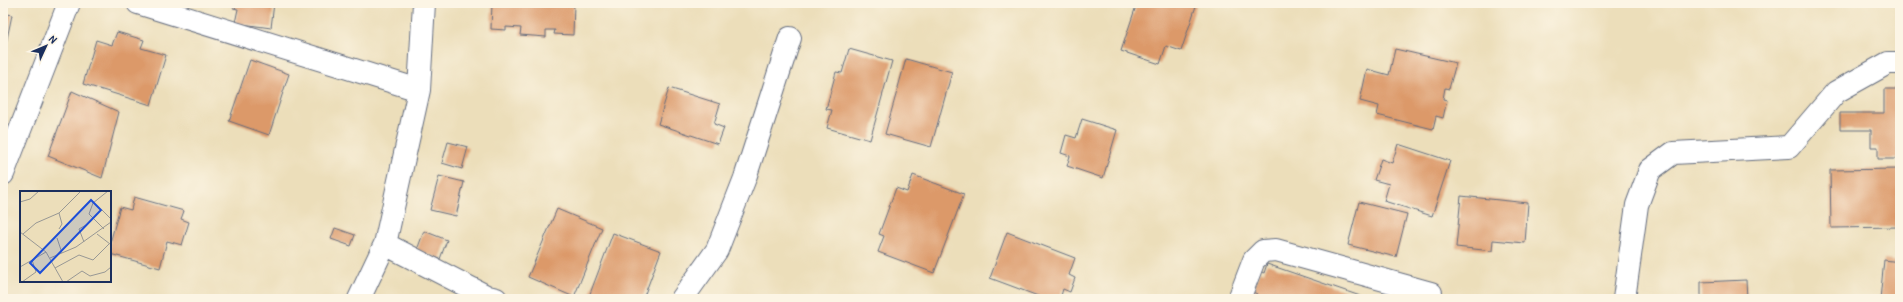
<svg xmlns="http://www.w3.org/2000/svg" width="1903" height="302" viewBox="0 0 1903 302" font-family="'Patrick Hand',sans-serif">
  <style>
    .building { fill: #dc9969 }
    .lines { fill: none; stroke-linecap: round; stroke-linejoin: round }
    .street-casing { stroke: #646c7e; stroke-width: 24 }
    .street { stroke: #fff; stroke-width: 22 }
    .inset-road { fill: none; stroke: #989895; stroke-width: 1 }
    .view { fill: #1d4ed8; fill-opacity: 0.15; stroke: #1d4ed8; stroke-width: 2 }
    .inset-edge { fill: none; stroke: #1b2f5e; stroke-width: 2 }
  </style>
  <rect width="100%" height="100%" fill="#fcf5e5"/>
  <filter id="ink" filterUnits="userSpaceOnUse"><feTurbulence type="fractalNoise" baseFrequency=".025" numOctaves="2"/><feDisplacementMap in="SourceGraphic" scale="8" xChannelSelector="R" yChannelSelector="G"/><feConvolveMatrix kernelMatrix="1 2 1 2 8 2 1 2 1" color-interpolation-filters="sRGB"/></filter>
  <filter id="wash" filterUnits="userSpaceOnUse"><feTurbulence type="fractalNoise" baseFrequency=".012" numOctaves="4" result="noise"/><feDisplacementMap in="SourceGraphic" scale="16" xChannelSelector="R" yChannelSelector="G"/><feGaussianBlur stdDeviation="0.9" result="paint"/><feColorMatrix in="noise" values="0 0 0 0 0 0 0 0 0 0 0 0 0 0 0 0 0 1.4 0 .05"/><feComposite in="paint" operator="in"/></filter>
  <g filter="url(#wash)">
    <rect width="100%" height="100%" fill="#ecdeba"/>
    <g id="blocks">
      <path class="building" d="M233,3H274L271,28L235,23L238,9L233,8Z
        M492,3H574L573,35L554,34L555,30H546V37L520,35L521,28L506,27V30L491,29Z
        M1137,3H1188L1196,6L1181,51L1166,46L1160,64L1121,51Z
        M3,13L12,15L4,53H3Z
        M117,32L144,40L141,48L166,55L151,105L83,84L96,40L112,45Z
        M849,49L892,61L870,140L827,128L832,110L826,109L836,72L842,73Z
        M1395,49L1456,63L1449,89L1445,88L1443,99L1447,100L1443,118L1436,116L1433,129L1377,115L1379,106L1360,101L1367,69L1389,75Z
        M906,59L952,72L931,147L885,134Z
        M250,60L289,74L269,135L229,121Z
        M669,88L720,104L714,124L724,128L718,144L658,124Z
        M1884,89H1900V159H1878V147H1871V130H1840V113H1884Z
        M72,91L119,112L102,178L48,156Z
        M1082,119L1117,130L1103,178L1067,166L1070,156L1061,153L1066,135L1076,138Z
        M448,142L468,147L462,169L442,163Z
        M1398,144L1450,161L1432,216L1384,201L1389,184L1374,180L1381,159L1392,163Z
        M1900,169V227L1831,228L1830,170Z
        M913,175L964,194L934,273L878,252L884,236L879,234L896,188L907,192Z
        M439,176L464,182L456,216L430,210Z
        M1461,196L1528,203L1525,243L1493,240L1492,251L1456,247Z
        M134,197L184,211L181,219L189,222L182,245L167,241L160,268L110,254V243L120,207L131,210Z
        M1359,202L1407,214L1396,257L1348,245Z
        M557,209L602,228L574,297L528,277Z
        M335,228L355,235L351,246L331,239Z
        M424,231L447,240L440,259L417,250Z
        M1007,232L1075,258L1069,275L1075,278L1070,292L1063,289L1060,299H1046L990,278Z
        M613,233L661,251L643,299H588Z
        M1884,260L1900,262V299H1880Z
        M1267,264L1369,299H1256L1257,294L1253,292L1260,271L1264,273Z
        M1746,280L1747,299H1701V282Z"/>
    </g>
  </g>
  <g filter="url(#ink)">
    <use href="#blocks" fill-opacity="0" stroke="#646c7e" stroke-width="1"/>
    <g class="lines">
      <g class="street-casing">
        <path id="street" d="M138,3L419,90
          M3,174L69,3
          M385,244L488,297L496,299
          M359,299L385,244L419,90L424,3
          M682,299L717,250L745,178L790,38
          M1239,299L1254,260L1263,251L1276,250L1431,293
          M1624,299L1637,205L1650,170L1673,153L1789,147L1836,92L1888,63H1900"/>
      </g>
      <use href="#street" class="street"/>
    </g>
  </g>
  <g transform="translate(20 191)">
    <rect width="91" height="91" fill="#ecdeba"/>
    <path class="inset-road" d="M0,11L10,8L19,0M82,19L91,28M39,38L42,33L39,22M84,38L69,23L73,12L88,0M0,41L26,61L43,91M3,43L16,32L39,22L61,0M77,43L90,53M37,47L42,62M64,51L59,38L66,34M30,67L56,56L91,31M0,76L26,61M35,77L59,64L73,69L89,53M2,91L16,81L12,69M46,91L62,80L70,85L85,81L91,76"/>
    <path class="view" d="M71,9L81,19L20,82L10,72Z"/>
    <rect width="91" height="91" class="inset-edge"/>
  </g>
  <rect width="1903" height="302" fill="none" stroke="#fcf5e5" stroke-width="16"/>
  <g transform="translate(46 46) rotate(46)" stroke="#fcf5e5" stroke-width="3" paint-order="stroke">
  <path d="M0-3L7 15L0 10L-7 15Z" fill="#1b2f5e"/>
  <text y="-6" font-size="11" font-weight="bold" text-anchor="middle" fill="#1b2f5e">N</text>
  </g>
</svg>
